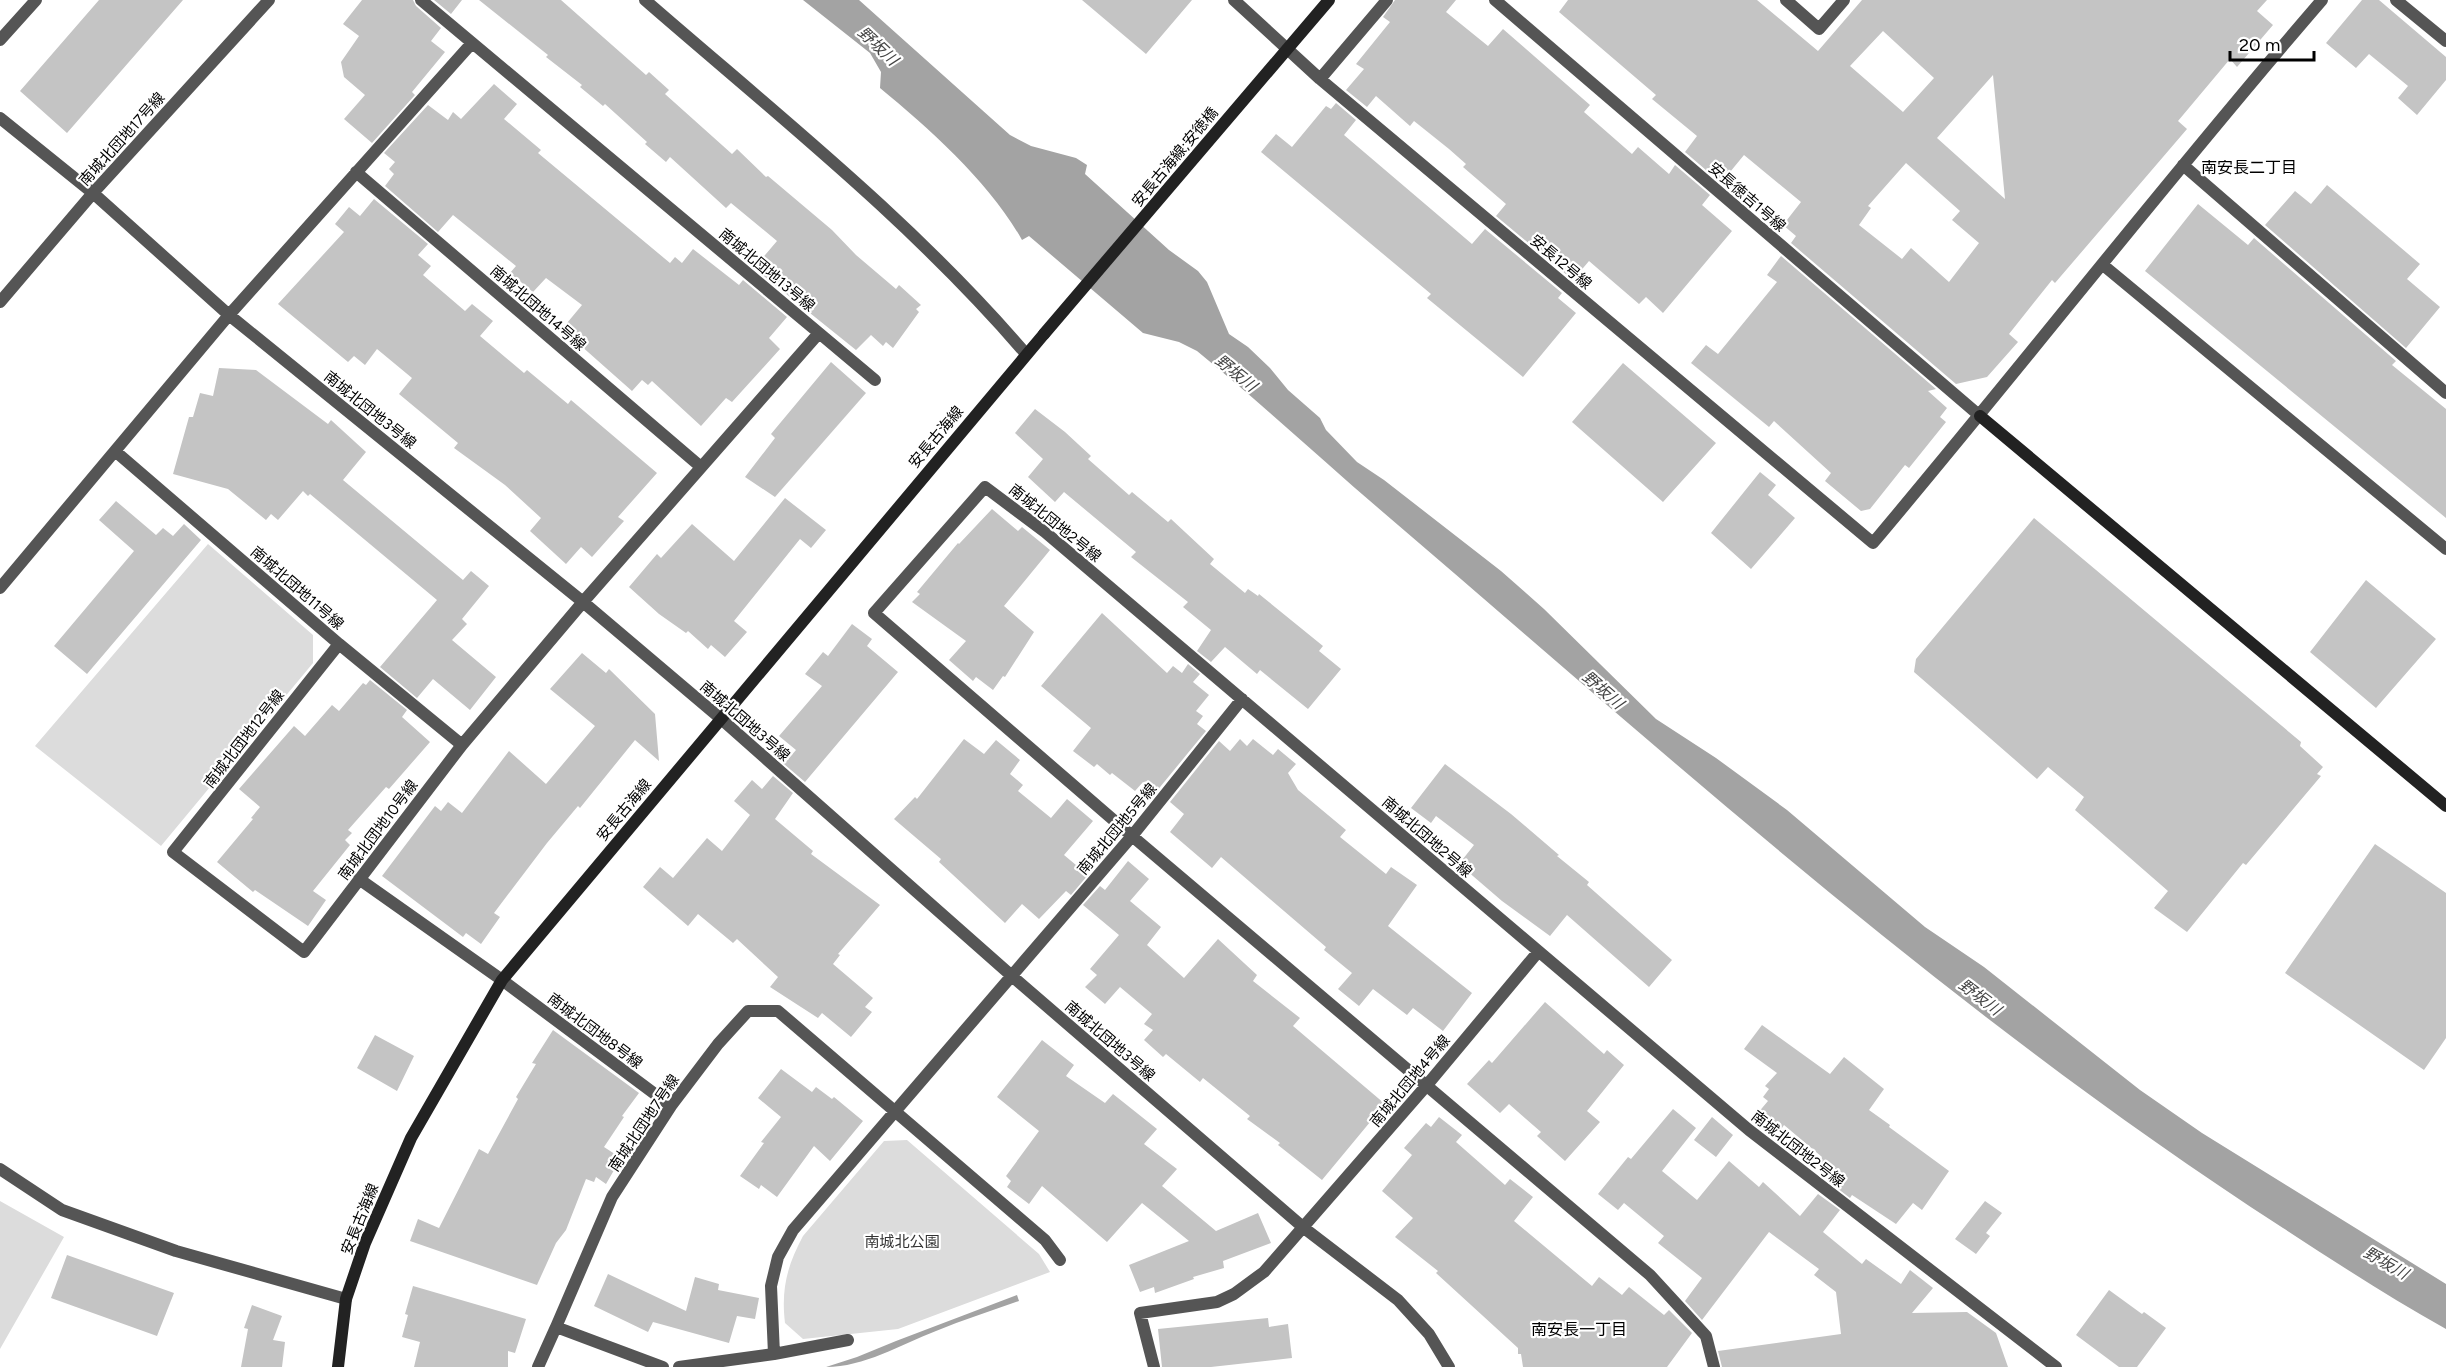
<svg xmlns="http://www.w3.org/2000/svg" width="2446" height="1367" viewBox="0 0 2446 1367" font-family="Figtree,'Noto Sans JP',sans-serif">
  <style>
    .green { fill: #dcdcdc }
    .water { fill: #a3a3a3 }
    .building { fill: #c4c4c4; fill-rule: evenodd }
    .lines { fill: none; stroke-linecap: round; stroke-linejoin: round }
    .street { stroke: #555; stroke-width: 12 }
    .secondary { stroke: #222; stroke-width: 12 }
    .secondary-bridge { stroke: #222; stroke-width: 12 }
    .labels { text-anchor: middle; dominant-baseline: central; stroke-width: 4.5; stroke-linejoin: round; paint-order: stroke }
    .street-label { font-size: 15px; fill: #000; stroke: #fff }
    .park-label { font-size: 15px; fill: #333; stroke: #fff }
    .water-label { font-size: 16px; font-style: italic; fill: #444; stroke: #fff }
    .neighbourhood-label { font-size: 16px; fill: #000; stroke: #fff }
  </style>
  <rect width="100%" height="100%" fill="#fff"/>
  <path class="green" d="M208,544L313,635V663L161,846L35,746Z
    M907,1140L1039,1254L1050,1272L898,1329L803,1339L785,1323C781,1289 787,1266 803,1236L884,1141Z
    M0,1201L64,1237L0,1349Z"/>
  <path class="water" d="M803,0H859L1010,135L1031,146L1076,158L1087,165L1085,174L1169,250L1198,271L1207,282L1229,334L1248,347L1270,368L1288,390L1320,418L1326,430L1357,462L1384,480L1501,571L1544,609L1656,719L1716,758L1787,810L1925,927L1984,967L2140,1090L2202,1133L2446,1284V1329C2390,1298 2337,1263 2283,1228C1959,1019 1676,763 1384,513C1321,459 1261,403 1197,351L1179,342L1143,333L1029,236L1022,240C990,183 931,130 880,88L881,72L870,53Z
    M1017,1295L1019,1301C991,1311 963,1320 936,1331C900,1345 864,1367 826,1367L857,1357L896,1341Z"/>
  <path class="building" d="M99,0H183L67,133L20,91Z
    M362,0H413L416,6L441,28L431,41L445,52L412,92L415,95L372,143L344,119L365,95L344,77L341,62L359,36L343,24Z
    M434,0H462L451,14Z
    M479,0H561L646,75L649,72L669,90L665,94L732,154L737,149L766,177L768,176L832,230L856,255L896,289L899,285L921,305L916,309L919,312L893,348L886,342L883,346L871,335L856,350L754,268L777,241L731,203L726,208L670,157L666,162L645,144L647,142L605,104L603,106L580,87L582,85L546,57L548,55Z
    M1082,0H1192L1146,54Z
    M1395,0H1456L1446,12L1488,46L1503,29L1590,105L1584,112L1632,154L1638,147L1669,174L1675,165L1710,195L1702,205L1732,231L1663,313L1646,297L1639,304L1589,261L1573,280L1496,216L1506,204L1463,167L1466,164L1449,149L1414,121L1410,126L1376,96L1367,107L1346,90L1364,69L1356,64L1390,22L1383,17Z
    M1568,0H1757L1818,51L1862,0H2267L2257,11L2273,25L2237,67L2230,59L2178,121L2187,129L2055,283L2052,280L2009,334L2018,342L1987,377L1956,384L1791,243L1796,236L1783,225L1801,202L1744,155L1721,183L1685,152L1697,136L1652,99L1656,95L1559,12ZM1883,31L1934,78L1903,112L1850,66ZM1993,75L2005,199L1937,138ZM1906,163L1960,211L1952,220L1979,243L1949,282L1911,248L1902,259L1859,225L1871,208L1868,206Z
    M2362,0H2379L2446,57V80L2417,115L2398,98L2408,86L2369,54L2356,68L2326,43Z
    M494,84L517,104L504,119L541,150L538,153L670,263L675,257L682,263L693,249L739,285L743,280L787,317L769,338L780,349L732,402L726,398L701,426L652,381L648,385L642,380L632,391L562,329L582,305L546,278L533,292L510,273L516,266L453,215L438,232L385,186L394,174L389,169L395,162L384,153L428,105L448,120L453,112L461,119Z
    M1336,103L1356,120L1344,135L1472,244L1485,229L1562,293L1558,298L1576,313L1523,377L1427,298L1431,294L1261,152L1276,134L1292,147L1326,106L1331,109Z
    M2327,185L2420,264L2407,279L2440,307L2406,348L2265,225L2295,191L2311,204Z
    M374,199L428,244L418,255L431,266L423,275L465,311L472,304L493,321L480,336L524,373L527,370L568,404L571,400L657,473L618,517L624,521L592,557L581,547L566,564L530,531L541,518L505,485L454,448L458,443L399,394L412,378L377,349L365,365L354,356L348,362L278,304L344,232L335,224L349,207L360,216Z
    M2198,204L2248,245L2254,238L2396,361L2392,365L2446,409V518L2145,271Z
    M1781,256L1936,389L1928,391L1947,408L1940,417L1946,422L1909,468L1905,465L1870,509L1861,511L1825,481L1831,473L1774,421L1769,427L1691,363L1706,345L1718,354L1777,282L1767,275Z
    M831,362L866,393L775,497L745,477L775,438L771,434Z
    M1623,363L1716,443L1663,502L1572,422Z
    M219,368L256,370L328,424L331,420L366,452L343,480L463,580L471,571L489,586L462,619L467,624L452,640L496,677L470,710L433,679L417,698L380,667L437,600L310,494L308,496L303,491L278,520L271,514L266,520L228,489L173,474L189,417H193L200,393L213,396Z
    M1035,409L1065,432L1091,456L1088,459L1129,495L1132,492L1168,522L1171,519L1214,559L1210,564L1245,593L1248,589L1258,596L1259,594L1323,646L1319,651L1341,669L1308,709L1260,670L1257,674L1225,647L1211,662L1197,651L1211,630L1183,607L1188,602L1131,557L1136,552L1064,492L1055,502L1028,477L1043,459L1015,433Z
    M1760,472L1776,485L1768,495L1795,518L1751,569L1711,533Z
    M785,498L826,530L811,548L800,539L734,621L747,632L725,657L711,645L708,649L688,631L686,633L659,614L629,587L657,554L661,558L692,524L734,561Z
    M116,501L156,535L163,528L173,536L184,524L201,540L87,674L54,646L134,551L99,520Z
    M992,509L1018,531L1022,527L1050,550L1004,606L1034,632L1005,677L1003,676L993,690L976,677L973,681L949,660L966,641L912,602L920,594L917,592L958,543L959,544Z
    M2034,518L2301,742L2300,746L2323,767L2317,774L2321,776L2246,865L2243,863L2187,932L2154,908L2168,891L2075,810L2084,797L2048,767L2037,779L1914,672L1916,659Z
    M2366,580L2436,639L2376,708L2310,652Z
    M1102,613L1167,673L1173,666L1182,673L1188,664L1200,674L1193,682L1209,695L1196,711L1203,716L1197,724L1206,731L1156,792L1143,782L1135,791L1112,773L1110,775L1097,764L1094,767L1073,751L1091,728L1041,686Z
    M852,624L872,639L867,646L898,672L805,782L784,764L796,750L779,736L822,686L805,674L823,652L828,656Z
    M582,653L606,673L609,669L655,714L659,761L635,740L580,808L578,806L547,843L494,913L500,917L481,944L466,933L463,937L382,876L435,806L441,811L448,802L462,813L509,751L546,784L595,726L550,689Z
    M370,680L407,710L402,717L430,742L389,789L386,787L348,830L352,833L345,840L350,845L313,891L326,900L308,926L255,890L253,892L217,862L253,819L251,818L260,807L239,789L294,726L305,736L332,705L339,711L363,683L366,685Z
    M964,739L984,754L996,740L1020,760L1010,774L1023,785L1018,791L1051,818L1067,799L1093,821L1064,855L1088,875L1071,895L1066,891L1039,919L1022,904L1005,923L939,862L941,859L894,819L915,797L917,799Z
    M1240,739L1247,746L1253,739L1273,755L1278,749L1296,764L1288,773L1298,790L1346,830L1340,837L1386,874L1391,867L1417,885L1388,926L1472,993L1443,1031L1413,1008L1407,1015L1373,989L1359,1006L1338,989L1352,973L1324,950L1326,947L1221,857L1212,868L1170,832L1184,814L1170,802L1219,741L1230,751Z
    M1445,764L1511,814L1559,855L1557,856L1589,882L1587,885L1672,960L1649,987L1567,915L1550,936L1502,901L1459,864L1474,845L1436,816L1431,823L1411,808Z
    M773,776L793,793L775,819L813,851L811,854L880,905L838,954L840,955L833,964L873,998L865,1007L872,1012L851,1037L822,1013L818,1018L770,987L778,977L737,939L733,943L698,914L688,926L643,887L660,867L673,878L707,838L722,851L750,815L734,801L752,780L762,789Z
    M2375,844L2446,893V1038L2424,1070L2285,973Z
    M1128,861L1149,879L1130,901L1161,927L1147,945L1184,978L1218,939L1257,975L1253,981L1300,1018L1293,1026L1385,1104L1322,1180L1278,1145L1280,1143L1247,1119L1250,1116L1203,1078L1200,1082L1166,1054L1163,1057L1144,1040L1153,1030L1144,1024L1152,1014L1120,987L1105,1004L1085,987L1097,975L1090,969L1119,935L1083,905L1100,886L1105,890Z
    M1545,1002L1604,1054L1607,1050L1624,1065L1587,1111L1600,1122L1565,1161L1537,1136L1541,1132L1509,1104L1500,1113L1467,1084L1489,1060L1492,1063Z
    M1762,1025L1830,1074L1844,1057L1884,1089L1869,1110L1890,1125L1889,1127L1949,1171L1922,1210L1913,1203L1896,1224L1852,1195L1850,1198L1828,1181L1833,1175L1817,1164L1822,1157L1784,1125L1780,1131L1757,1114L1768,1101L1763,1097L1769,1089L1765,1086L1777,1073L1744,1049Z
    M553,1030L639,1093L622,1116L624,1117L604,1147L621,1158L606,1184L596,1177L594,1182L586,1179L566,1230L556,1243L537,1285L410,1241L418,1219L439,1228L479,1149L488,1154L518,1099L516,1097L536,1064L532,1063Z
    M375,1035L414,1056L397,1091L357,1068Z
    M1042,1040L1074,1065L1066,1076L1105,1103L1113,1094L1157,1129L1144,1144L1177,1169L1162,1186L1216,1231L1258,1213L1271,1243L1223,1261L1224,1268L1193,1277L1194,1279L1155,1293L1154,1287L1140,1292L1129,1265L1189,1241L1142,1203L1107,1242L1042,1186L1029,1204L1007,1187L1011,1181L1006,1176L1039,1131L997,1097Z
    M781,1069L812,1092L816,1087L832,1099L834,1097L863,1121L830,1161L814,1146L777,1197L761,1185L759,1189L740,1176L764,1143L761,1142L781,1117L758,1098Z
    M1673,1109L1696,1128L1662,1171L1697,1200L1729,1161L1759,1187L1763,1182L1800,1216L1818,1194L1840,1210L1823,1232L1862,1264L1866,1259L1901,1284L1910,1270L1933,1288L1912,1313L1967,1312L1996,1333L2008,1367H1722L1718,1351L1841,1334L1836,1292L1814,1275L1819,1269L1769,1232L1702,1320L1685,1301L1702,1278L1658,1243L1664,1236L1624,1203L1618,1210L1598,1194L1628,1157L1631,1159Z
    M1439,1117L1462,1135L1456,1142L1505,1185L1510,1179L1533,1197L1514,1221L1592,1286L1599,1277L1622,1295L1629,1287L1664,1315L1669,1310L1692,1333L1667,1367H1523L1521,1354H1518V1348L1436,1273L1438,1271L1395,1237L1413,1218L1382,1191L1412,1155L1404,1148L1426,1123L1431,1127Z
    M1712,1117L1733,1135L1716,1157L1694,1140Z
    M1985,1201L2002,1213L1986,1233L1990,1236L1976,1254L1955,1239Z
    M67,1255L174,1293L157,1336L51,1298Z
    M608,1274L686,1311L695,1277L719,1284L718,1290L759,1298L755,1319L737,1316L729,1343L653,1322L648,1332L594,1306Z
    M413,1286L526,1319L515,1353L508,1351V1367H414L420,1342L402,1337L408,1315L405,1314Z
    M2109,1290L2142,1314L2144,1312L2166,1328L2137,1367H2119L2076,1335Z
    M252,1305L282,1316L273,1340L285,1342L282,1367H241L248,1329L244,1328Z
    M1268,1318L1269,1327L1288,1324L1292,1358L1211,1367H1162L1158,1329Z"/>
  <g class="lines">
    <path class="street" d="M645,0C776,114 913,222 1026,354
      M1234,0L1320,79L1873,543C2024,364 2168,178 2322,0
      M1495,0L1980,416
      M1786,0L1819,29L1844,0
      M2396,0L2446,41
      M0,40L36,0
      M1320,79L1387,0
      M0,118L93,193L229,315L583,602L720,718L1013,977L1304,1228L1398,1300L1429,1334L1449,1367
      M2183,165L2446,393
      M356,172L701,467
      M2103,265L2446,549
      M0,302L93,193L269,0
      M819,333L875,380
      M115,451L339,644L462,745
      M0,588L229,315L472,43
      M339,644L173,852L304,952L462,745L583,602L819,333L421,0
      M359,879L502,980L671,1106
      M0,1169L62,1210L176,1251L346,1299
      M774,1354L848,1340
      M538,1367L556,1327
      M663,1367L556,1327L612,1197L671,1106L718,1044L748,1011H778L1045,1240L1060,1260
      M679,1367L774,1354L771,1286L778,1257L793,1230L1132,836L1242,699
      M1154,1367L1140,1313L1217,1302L1234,1294L1264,1272L1427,1085L1538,952
      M1714,1367L1706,1336L1650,1275L1132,836L874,613L985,487L1045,532L1749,1130L2056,1367"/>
    <path class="secondary" d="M1980,416L2446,806
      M338,1367L346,1299L365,1243L411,1138L502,980L1044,334"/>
    <path class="secondary-bridge" d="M1044,334L1329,0"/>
  </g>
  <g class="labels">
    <g class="street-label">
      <text transform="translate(122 139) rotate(-48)">南城北団地17号線</text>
      <text transform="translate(1175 157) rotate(-50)">安長古海線;安徳橋</text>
      <text transform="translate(1747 197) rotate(41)">安長徳吉1号線</text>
      <text transform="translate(1561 262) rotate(40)">安長12号線</text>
      <text transform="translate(767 270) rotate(40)">南城北団地13号線</text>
      <text transform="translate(538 308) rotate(41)">南城北団地14号線</text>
      <text transform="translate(370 410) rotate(39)">南城北団地3号線</text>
      <text transform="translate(936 437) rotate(-50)">安長古海線</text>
      <text transform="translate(1055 523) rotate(39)">南城北団地2号線</text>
      <text transform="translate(297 588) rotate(41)">南城北団地11号線</text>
      <text transform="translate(745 721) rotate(41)">南城北団地3号線</text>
      <text transform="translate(244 739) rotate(-52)">南城北団地12号線</text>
      <text transform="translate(624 810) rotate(-50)">安長古海線</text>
      <text transform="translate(1117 829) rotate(-50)">南城北団地5号線</text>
      <text transform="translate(378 830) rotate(-53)">南城北団地10号線</text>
      <text transform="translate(1427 837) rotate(41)">南城北団地2号線</text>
      <text transform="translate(595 1031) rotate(37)">南城北団地8号線</text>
      <text transform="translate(1110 1041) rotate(41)">南城北団地3号線</text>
      <text transform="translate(1410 1081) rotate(-50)">南城北団地4号線</text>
      <text transform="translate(644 1123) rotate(-56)">南城北団地7号線</text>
      <text transform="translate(1798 1149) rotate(38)">南城北団地2号線</text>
      <text transform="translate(360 1219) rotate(-68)">安長古海線</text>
    </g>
    <g class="park-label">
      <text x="902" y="1242">南城北公園</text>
    </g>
    <g class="water-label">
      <text transform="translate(878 46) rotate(43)">野坂川</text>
      <text transform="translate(1236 373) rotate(39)">野坂川</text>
      <text transform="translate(1603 690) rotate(41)">野坂川</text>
      <text transform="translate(1980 997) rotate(37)">野坂川</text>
      <text transform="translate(2386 1263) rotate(30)">野坂川</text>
    </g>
    <g class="neighbourhood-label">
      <text x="2249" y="167">南安長二丁目</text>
      <text x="1579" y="1329">南安長一丁目</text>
    </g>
  </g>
  <path d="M2230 51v9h84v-9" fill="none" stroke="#000000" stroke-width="3"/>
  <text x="2239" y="51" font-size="18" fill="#000000" stroke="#ffffff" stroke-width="4.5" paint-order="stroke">20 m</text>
</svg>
